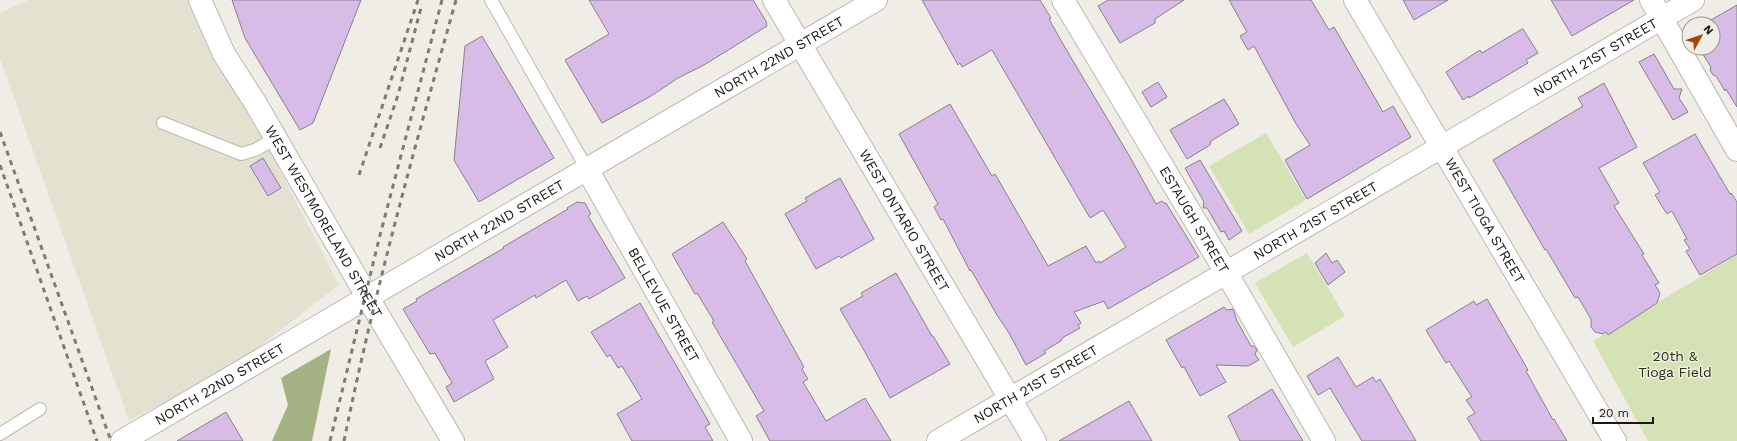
<svg xmlns="http://www.w3.org/2000/svg" width="1737" height="441" viewBox="0 0 1737 441" font-family="'Work Sans',sans-serif">
  <style>
    .built { fill: #e5e1d1 }
    .green { fill: #d4e2b5 }
    .forest { fill: #a4b284 }
    .building { fill: #d7bce7; stroke: #868289 }
    .lines { fill: none; stroke-linecap: round; stroke-linejoin: round }
    .service-casing { stroke: #bbb9b0; stroke-width: 14 }
    .minor-casing { stroke: #bbb9b0; stroke-width: 24 }
    .service { stroke: #fff; stroke-width: 12 }
    .minor { stroke: #fff; stroke-width: 22 }
    .rail { stroke: #7d7b76; stroke-width: 3; stroke-dasharray: 5 5; stroke-linecap: butt }
    .labels { text-anchor: middle; dominant-baseline: central; stroke-width: 3; stroke-linejoin: round; paint-order: stroke }
    .street-label { font-size: 14px; fill: #191815; stroke: #efede5 }
    .park-label { font-size: 14px; fill: #28310d; stroke: #efede5 }
  </style>
  <rect width="100%" height="100%" fill="#efede5"/>
  <path class="built" d="M28,0H192L339,285L237,364L129,421L0,58V13Z"/>
  <path class="green" d="M1266,133L1306,200L1249,234L1209,166Z
    M1307,253L1345,316L1293,347L1255,283Z
    M1737,255V441H1648L1593,341Z"/>
  <path class="forest" d="M331,349L312,441H272L288,405L281,378Z"/>
  <path class="building" d="M232,0H361L313,123L300,130L245,38Z
    M589,0H753L766,21L767,26L704,65L678,78L651,96L602,123L565,60L609,34Z
    M922,0H1040L1051,18L1049,19L1063,44L1130,157L1156,204L1162,201L1164,203H1166L1199,257L1108,309L1104,301L1074,312L1081,323L1078,325L1080,328L1062,338L1061,341L1044,351L1046,353L1026,365L1009,333L997,315L971,270L970,271L943,219L941,220L934,207L938,204L899,134L950,104L992,176L995,174L1048,266L1086,246L1096,263L1099,261L1100,263L1126,247L1103,210L1090,218L992,50L962,67L960,63L958,65Z
    M1108,0H1184L1155,19V23L1120,43L1098,6Z
    M1229,0H1311L1329,30L1334,27L1383,112L1393,106L1411,137L1307,199L1285,160L1310,145L1295,122L1254,46L1248,50L1240,36L1247,32Z
    M1403,0H1448L1414,20Z
    M1551,0H1634L1572,36Z
    M1737,5V107L1726,89L1725,91L1716,76L1713,75L1710,70L1711,67L1699,48H1713V24H1704Z
    M1522,29H1523L1538,53L1526,60L1528,63L1469,98V96L1463,100L1446,72L1480,50L1482,53Z
    M482,36L554,158L479,202L454,160L465,46Z
    M1654,54L1674,89H1682L1679,98L1688,112L1673,120L1639,62Z
    M1158,82L1167,97L1151,107L1142,92Z
    M1604,83L1637,147L1599,168L1619,203L1614,206L1644,254L1642,255L1659,283L1655,285L1660,293L1657,303L1608,335L1606,332L1603,334L1595,332L1591,327V319L1578,297L1575,298L1546,249L1545,250L1493,160L1583,106L1578,98Z
    M1224,99L1239,124L1211,141L1210,145L1187,159L1170,130Z
    M1695,134L1730,194L1731,193L1737,202V254L1700,275L1686,251L1690,249L1684,240L1687,239L1672,211L1667,214L1655,195L1660,192L1643,163Z
    M263,158L281,188L268,196L250,166Z
    M1200,160L1242,231L1229,240L1224,231L1221,232L1207,208H1203L1204,202L1185,168Z
    M840,178L874,239L841,258L839,256L816,269L785,214L807,201L805,198Z
    M577,202L585,203L591,214L588,216L625,278L589,299L587,296L578,301L566,280L536,298L535,295L493,320L508,347L485,361L494,379L454,402L446,387L452,383L435,353L430,354L403,309L417,301L416,299L504,248L503,247L568,209L567,208Z
    M723,222L747,259L745,261L804,367L802,369L808,379L803,382L826,421L865,398L891,441H770L756,416L764,411L712,322L714,321L697,293L695,294L672,254Z
    M1326,253L1332,263L1337,260L1345,272L1328,285L1315,263Z
    M896,273L932,336H933L950,364L890,398L865,352L840,309L863,296L861,293Z
    M1487,299L1528,370L1526,371L1553,420L1554,419L1567,441H1481L1467,418L1475,413L1466,400L1472,397L1449,361L1446,363L1426,330L1474,301L1476,305Z
    M640,303L710,424L705,427L713,441H632L617,414L642,399L622,366L618,368L610,355L607,357L591,332Z
    M1224,307L1227,310L1233,309L1237,321L1251,346H1254L1257,350L1255,354L1259,360L1248,366L1216,365L1226,382L1200,396L1184,367L1182,368L1166,340Z
    M1338,357L1356,387L1373,377L1376,382L1380,379L1416,441H1362L1330,388L1318,395L1307,376Z
    M1272,389L1303,441H1240L1228,416Z
    M1129,401L1152,441H1059Z
    M226,412L243,441H177Z"/>
  <g class="lines">
    <g class="service-casing">
      <path id="service" d="M491,0L587,169
        M163,123L241,154L255,150L276,138
        M0,434L40,409"/>
    </g>
    <g class="minor-casing">
      <g id="minor">
        <path id="s1" d="M200,0L224,54L256,104L368,298L453,441"/>
        <path id="s2" d="M774,0L1035,441"/>
        <path id="s3" d="M1063,0L1227,274L1324,441"/>
        <path id="s4" d="M1355,0L1615,441"/>
        <path d="M1651,0L1737,150"/>
        <path id="s5" d="M587,169L741,441"/>
        <path id="s6" d="M122,441L876,0"/>
        <path id="s7" d="M938,441L1693,0"/>
      </g>
    </g>
    <use href="#service" class="service"/>
    <use href="#minor" class="minor"/>
    <path class="rail" d="M0,132L111,441
      M380,148L398,95L422,4
      M0,165L97,441
      M359,175L418,0
      M330,441L379,239L442,0
      M344,441C374,293 415,146 456,0"/>
  </g>
  <g class="labels">
    <g class="street-label">
      <text stroke="none"><textPath href="#s6" startOffset="761">NORTH 22ND STREET</textPath></text>
      <text stroke="none"><textPath href="#s7" startOffset="761">NORTH 21ST STREET</textPath></text>
      <text stroke="none"><textPath href="#s6" startOffset="437">NORTH 22ND STREET</textPath></text>
      <text stroke="none"><textPath href="#s3" startOffset="256">ESTAUGH STREET</textPath></text>
      <text stroke="none"><textPath href="#s4" startOffset="256">WEST TIOGA STREET</textPath></text>
      <text stroke="none"><textPath href="#s2" startOffset="256">WEST ONTARIO STREET</textPath></text>
      <text stroke="none"><textPath href="#s7" startOffset="437">NORTH 21ST STREET</textPath></text>
      <text stroke="none"><textPath href="#s1" startOffset="254">WEST WESTMORELAND STREET</textPath></text>
      <text stroke="none"><textPath href="#s5" startOffset="156">BELLEVUE STREET</textPath></text>
      <text stroke="none"><textPath href="#s6" startOffset="113">NORTH 22ND STREET</textPath></text>
      <text stroke="none"><textPath href="#s7" startOffset="113">NORTH 21ST STREET</textPath></text>
    </g>
    <g class="park-label">
      <text x="1675" y="356">20th &amp;<tspan x="1675" dy="16">Tioga Field</tspan></text>
    </g>
  </g>
  <g transform="translate(1701 36) rotate(50)"><circle r="19" fill="#efede5" stroke="#999892"/>
  <path d="M0-3L7 15L0 10L-7 15Z" fill="#a74600"/>
  <text y="-6" font-size="11" font-weight="bold" text-anchor="middle" fill="#191815">N</text>
  </g>
  <path d="M1593 417v6h60v-6" fill="none" stroke="#191815" stroke-width="2"/>
  <text x="1599" y="417" font-size="12" fill="#191815" stroke="#efede5" stroke-width="3" paint-order="stroke">20 m</text>
</svg>
